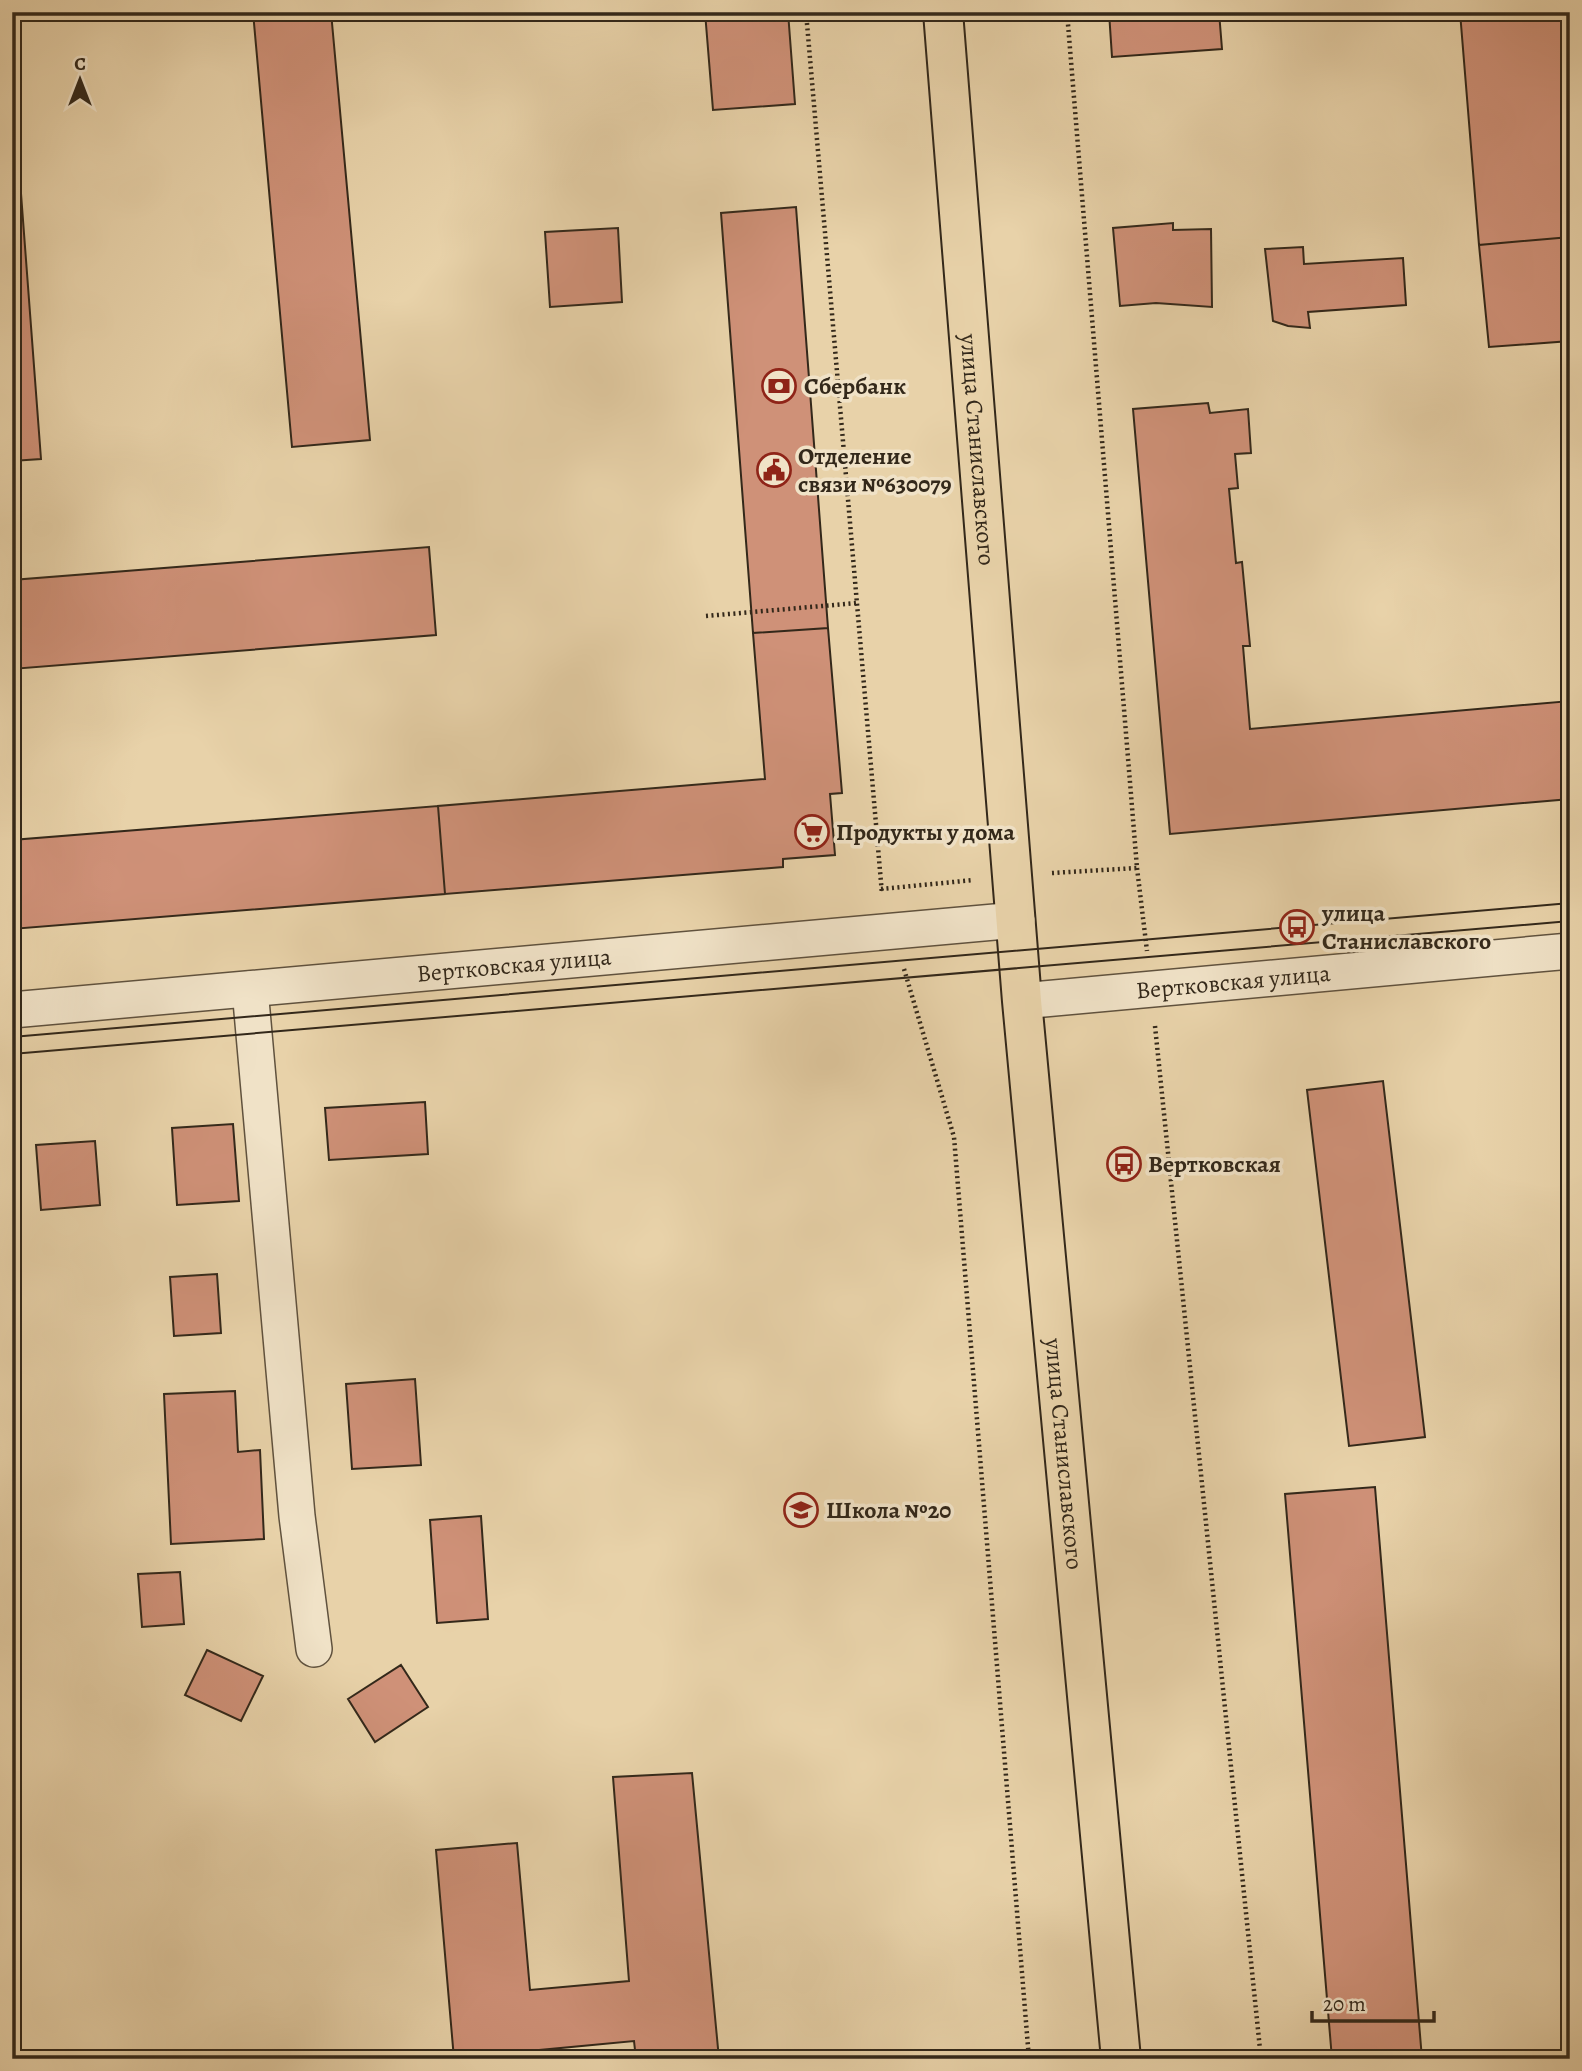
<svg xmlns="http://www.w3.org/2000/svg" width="1582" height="2071" viewBox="0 0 1582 2071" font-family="Alegreya,serif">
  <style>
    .building { fill: #cf9178; stroke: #33281a; stroke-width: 2 }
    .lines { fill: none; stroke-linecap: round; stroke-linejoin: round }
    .street-casing { stroke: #60523e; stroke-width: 38 }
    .primary-casing { stroke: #33281a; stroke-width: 42 }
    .path { stroke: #33281a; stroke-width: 4.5; stroke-dasharray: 2 3.5; stroke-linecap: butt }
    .street { stroke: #f0e2c7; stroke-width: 35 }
    .primary { stroke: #e8d2a9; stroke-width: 38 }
    .tram { stroke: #33281a; stroke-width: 2 }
    .labels { text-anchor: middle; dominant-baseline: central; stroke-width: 7; stroke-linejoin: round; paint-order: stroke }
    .poi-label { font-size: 24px; font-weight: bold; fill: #33281a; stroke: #f0e2c7; text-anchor: start }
    .street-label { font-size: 24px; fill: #33281a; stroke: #f0e2c7 }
  </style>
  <rect width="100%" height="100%" fill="#e8d2a9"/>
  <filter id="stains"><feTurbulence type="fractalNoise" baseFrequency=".00286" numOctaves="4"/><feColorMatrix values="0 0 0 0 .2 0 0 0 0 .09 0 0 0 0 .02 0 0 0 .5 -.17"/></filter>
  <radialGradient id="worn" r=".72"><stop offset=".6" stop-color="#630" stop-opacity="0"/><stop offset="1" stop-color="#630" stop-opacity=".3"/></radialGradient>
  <path class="building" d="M253,12H331L370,440L292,447Z
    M705,12H788L795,104L713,110Z
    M1109,12H1219L1222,49L1112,57Z
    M1460,12H1570V237L1479,245Z
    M12,74L41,459L12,461Z
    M796,207L828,628L753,633L721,213Z
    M1173,223V230L1211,229L1212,307L1156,303L1120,306L1113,228Z
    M618,228L622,302L550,307L545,232Z
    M1570,237V341L1489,347L1479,245Z
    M1303,247L1304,264L1403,258L1406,305L1308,312L1310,328L1288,326L1273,321L1265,249Z
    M1208,403L1210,413L1248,409L1251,453L1235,454L1238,488L1229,489L1236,563L1242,562L1250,646H1243L1250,729L1570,701V799L1170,834L1133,409Z
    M429,547L436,635L12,669V580Z
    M828,628L842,793L830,794L835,855L783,859V867L445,894L438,806L765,779L753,633Z
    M438,806L445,894L12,929V840Z
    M1383,1081L1425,1437L1349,1446L1307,1090Z
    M425,1102L428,1154L329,1160L325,1108Z
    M233,1124L239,1201L177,1205L172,1128Z
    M95,1141L100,1205L41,1210L36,1145Z
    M217,1274L221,1333L174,1336L170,1277Z
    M415,1379L421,1465L352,1469L346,1384Z
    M235,1391L238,1452L260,1450L264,1539L171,1544L164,1394Z
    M1375,1487L1422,2059H1332L1285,1494Z
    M481,1516L488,1619L437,1623L430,1520Z
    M180,1572L184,1624L142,1627L138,1574Z
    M207,1650L263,1676L241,1721L185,1695Z
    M401,1665L428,1707L375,1742L348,1699Z
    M692,1773L719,2059H636L634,2041L540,2050L541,2059H454L436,1850L517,1843L530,1990L629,1981L613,1777Z"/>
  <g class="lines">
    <g class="street-casing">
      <g id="street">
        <path d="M250,989L297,1516L314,1649"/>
        <path id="s1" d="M1022,1001L1570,951"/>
        <path id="s2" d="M12,1010L1017,920"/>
      </g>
    </g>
    <g class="primary-casing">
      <g id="primary">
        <path id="s3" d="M943,12L1022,1001L1121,2059"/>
      </g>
    </g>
    <path class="path" d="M806,12L882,894
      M706,616L857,603
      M1137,868L1147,951
      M1052,873L1137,868L1067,12
      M881,889L974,880
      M904,969L954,1137L1029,2059
      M1155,1026L1261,2059"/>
    <use href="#street" class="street"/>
    <use href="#primary" class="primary"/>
    <path class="tram" d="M12,1037L1570,903
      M12,1054L1570,921"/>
  </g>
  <defs>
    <g id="bank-ring" transform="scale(1.75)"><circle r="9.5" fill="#f0e2c7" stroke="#8f2418" stroke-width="1.5"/><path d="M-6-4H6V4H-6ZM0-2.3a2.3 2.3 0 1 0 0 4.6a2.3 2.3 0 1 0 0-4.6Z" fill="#8f2418"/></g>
    <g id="civic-ring" transform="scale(1.75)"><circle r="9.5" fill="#f0e2c7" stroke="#8f2418" stroke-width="1.5"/><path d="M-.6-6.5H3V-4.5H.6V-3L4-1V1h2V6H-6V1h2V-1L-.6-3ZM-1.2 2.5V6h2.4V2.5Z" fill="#8f2418"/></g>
    <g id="supermarket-ring" transform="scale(1.75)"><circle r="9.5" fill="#f0e2c7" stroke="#8f2418" stroke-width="1.5"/><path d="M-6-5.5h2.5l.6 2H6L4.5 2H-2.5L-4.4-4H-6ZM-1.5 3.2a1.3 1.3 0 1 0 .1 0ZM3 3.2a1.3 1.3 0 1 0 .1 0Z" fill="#8f2418"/></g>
    <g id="bus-ring" transform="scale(1.75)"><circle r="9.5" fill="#f0e2c7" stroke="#8f2418" stroke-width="1.5"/><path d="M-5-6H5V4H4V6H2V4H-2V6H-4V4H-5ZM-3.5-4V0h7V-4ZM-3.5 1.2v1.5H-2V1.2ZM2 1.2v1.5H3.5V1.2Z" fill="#8f2418"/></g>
    <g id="school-ring" transform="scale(1.75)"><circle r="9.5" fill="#f0e2c7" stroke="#8f2418" stroke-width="1.5"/><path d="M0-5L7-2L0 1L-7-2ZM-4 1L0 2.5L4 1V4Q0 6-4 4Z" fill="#8f2418"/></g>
  </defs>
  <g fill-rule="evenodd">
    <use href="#bank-ring" x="779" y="386"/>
    <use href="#civic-ring" x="774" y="470"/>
    <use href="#supermarket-ring" x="812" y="832"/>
    <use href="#bus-ring" x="1297" y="927"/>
    <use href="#bus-ring" x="1124" y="1164"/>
    <use href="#school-ring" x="801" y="1510"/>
  </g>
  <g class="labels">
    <g class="poi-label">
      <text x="804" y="386">Сбербанк</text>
      <text x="798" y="456">Отделение<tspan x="798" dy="28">связи №630079</tspan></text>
      <text x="836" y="832">Продукты у дома</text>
      <text x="1322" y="913">улица<tspan x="1322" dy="28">Станиславского</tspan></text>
      <text x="1148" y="1164">Вертковская</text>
      <text x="826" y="1510">Школа №20</text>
    </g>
    <g class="street-label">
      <text stroke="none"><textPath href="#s3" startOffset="439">улица Станиславского</textPath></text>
      <text stroke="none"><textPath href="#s2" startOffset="504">Вертковская улица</textPath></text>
      <text stroke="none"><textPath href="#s1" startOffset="212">Вертковская улица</textPath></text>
      <text stroke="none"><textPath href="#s3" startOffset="1447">улица Станиславского</textPath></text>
    </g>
  </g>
  <rect width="1582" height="2071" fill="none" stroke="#e8d2a9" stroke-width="42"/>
  <rect x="14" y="14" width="1554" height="2043" fill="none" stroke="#33281a" stroke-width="3.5"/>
  <rect x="21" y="21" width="1540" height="2029" fill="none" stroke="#33281a" stroke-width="2"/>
  <g transform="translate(80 80)" stroke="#f0e2c7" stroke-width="5" paint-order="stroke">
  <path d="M0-5L12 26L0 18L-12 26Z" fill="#33281a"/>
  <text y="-10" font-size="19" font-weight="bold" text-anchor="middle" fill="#33281a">С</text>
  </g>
  <path d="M1312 2011v10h122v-10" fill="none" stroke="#33281a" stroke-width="3.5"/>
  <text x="1323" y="2011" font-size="21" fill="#33281a" stroke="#f0e2c7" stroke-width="5" paint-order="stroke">20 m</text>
  <rect width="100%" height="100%" filter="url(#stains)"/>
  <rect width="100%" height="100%" fill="url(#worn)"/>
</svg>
